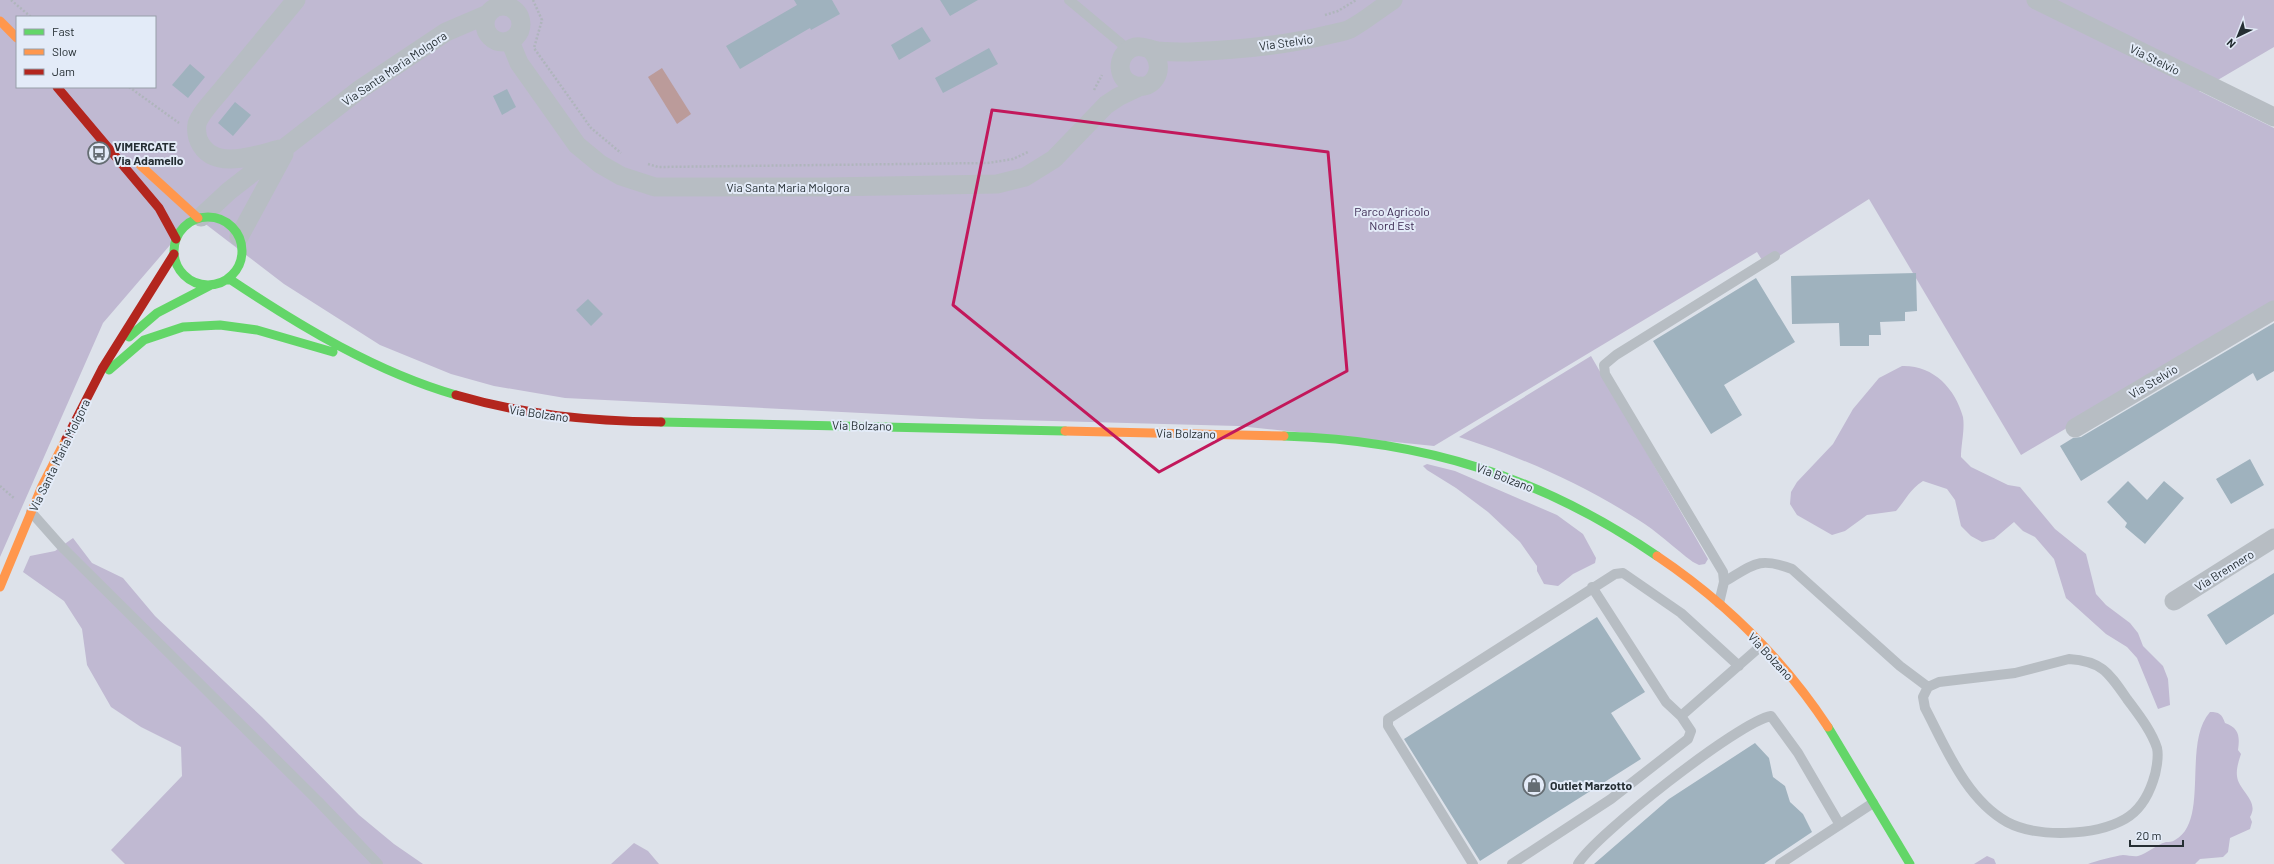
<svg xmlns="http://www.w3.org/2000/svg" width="2274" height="864" viewBox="0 0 2274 864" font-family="Barlow,sans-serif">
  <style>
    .green { fill: #c0b9d2; fill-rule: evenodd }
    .water { fill: #bb9b9a }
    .building { fill: #9fb2be }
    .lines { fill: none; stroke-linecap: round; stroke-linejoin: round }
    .path { stroke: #afb5bc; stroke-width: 2.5; stroke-dasharray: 2 2; stroke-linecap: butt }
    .lane { stroke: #b7bdc3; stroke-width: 10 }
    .street { stroke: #b7bdc3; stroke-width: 19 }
    .fast { stroke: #63d668; stroke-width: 9 }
    .slow { stroke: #ff974d; stroke-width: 9 }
    .jam { stroke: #b3261e; stroke-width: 9 }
    .marked { fill: none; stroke: #c2185b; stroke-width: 3; stroke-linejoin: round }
    .labels { text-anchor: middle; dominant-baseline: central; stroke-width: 4; stroke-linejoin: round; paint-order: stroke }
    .street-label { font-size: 12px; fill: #252e33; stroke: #e3ebf8 }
    .poi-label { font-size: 12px; font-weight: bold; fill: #252e33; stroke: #e3ebf8; text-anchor: start }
    .park-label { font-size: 12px; fill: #3b2951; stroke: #e3ebf8 }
  </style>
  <rect width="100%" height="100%" fill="#dde2ea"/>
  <path class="green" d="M0,0H2274V47L2199,91L2274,128V306L2021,455L1869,199L1765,265L1757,252L1434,446L1238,426L981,419L565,398L494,386L451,374L380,345L284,284L195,216L103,323L0,557ZM17,17H155V87H17Z
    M1591,356L1708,559L1705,564L1699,565L1693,562C1674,548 1657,531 1637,519C1582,484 1521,457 1459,437Z
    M1902,366C1933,365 1955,388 1963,417C1965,429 1961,445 1961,457L1971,467L2008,485L2020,487L2055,529L2086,554L2096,594L2106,605L2130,623L2138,633L2143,646L2163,666L2168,679L2170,705L2158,709L2137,658L2127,647L2106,634L2066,598L2054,559L2035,537L2023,531L2014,522L1994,539L1982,542L1971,536L1961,526L1955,500L1947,489L1923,481C1909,490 1906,500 1896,511L1867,515L1845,531L1832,535L1797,515L1790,504L1791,492L1797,482L1833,444L1853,409L1879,378Z
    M1427,464L1455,471L1557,515L1583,534L1596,558L1595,563L1573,574L1558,586L1544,584L1537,571V566L1520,542L1488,512L1456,488L1427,470L1423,466Z
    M73,538L92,563L123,578L155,616L262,717L359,815L394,844L423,864H125L111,850L182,776L181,747L141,727L111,707L87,665L82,629L64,601L23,572L30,556L55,551Z
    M2210,712C2219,712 2222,714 2225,723C2239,728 2240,736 2238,750L2241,754C2239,760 2236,769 2237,776C2238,790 2260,801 2250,817L2252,822L2250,829L2230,838L2228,852L2223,857L2200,859L2195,864H2088C2096,861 2115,856 2123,855C2128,855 2134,857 2138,856C2148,853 2156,845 2166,842C2169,842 2172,842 2175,840C2210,821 2182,743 2210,712Z
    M634,843L648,851L659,864H611Z
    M1987,856L1994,859L1996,864H1974Z"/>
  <path class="water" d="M662,68L691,114L677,124L648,77Z"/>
  <path class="building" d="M794,0H832L840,14L811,30L810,28L740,69L726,46L797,5Z
    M940,0H978L950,16Z
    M922,27L931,41L899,60L891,45Z
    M989,48L998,64L943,93L935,78Z
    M190,64L205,77L188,98L172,85Z
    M507,89L516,107L502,115L493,96Z
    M235,102L251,115L233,136L218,123Z
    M1916,273L1917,311L1905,312V321L1880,322L1881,335H1869V346H1840L1839,323L1792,324L1791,276Z
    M1756,278L1795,342L1724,385L1742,415L1711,434L1653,341Z
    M588,299L603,314L591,326L576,310Z
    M2274,323V371L2257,381L2253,373L2081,481L2060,446L2073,438L2081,437Z
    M2250,459L2264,485L2231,504L2216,479Z
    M2128,481L2147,500L2164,481L2184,498L2145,544L2125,527L2127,523L2107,502Z
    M2274,573V614L2226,645L2207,615Z
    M1597,617L1645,692L1611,713L1641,759L1480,861L1404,739Z
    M1755,743L1769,758L1773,777L1785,786L1790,802L1803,814L1812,832L1764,864H1594L1669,799Z"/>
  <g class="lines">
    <path class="path" d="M11,0L31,17
      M533,0L542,20L534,48L591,128L621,153
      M1325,15L1338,11L1356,0
      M129,87L179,123
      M1094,90L1102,75
      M648,164L658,167L988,163L1013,159L1028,152
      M0,486L15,499"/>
    <path class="lane" d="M1069,0L1129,50
      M504,6L506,0
      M31,512L62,547L318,801L378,864
      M1724,582C1753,565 1758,556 1792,569L1900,666L1928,687
      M1592,587L1666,702L1681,716
      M1719,603L1724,582L1723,572L1605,374L1604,365L1616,355L1775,256
      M2069,659C2102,661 2109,673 2127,699C2138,714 2151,730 2157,748C2159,757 2156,773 2153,781C2148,796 2139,811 2125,819C2095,836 2037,838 2007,822C1966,799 1946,748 1925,708L1923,697L1928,687L1939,682L2015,673Z
      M1473,864L1388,726V719L1615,574L1623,573L1681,613L1739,666
      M1512,864L1611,799L1688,739L1691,731L1681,716L1762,645
      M1578,864C1594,836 1740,721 1771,716L1798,753L1840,825
      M1780,864L1873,803"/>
    <path class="street" d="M2036,0L2274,117
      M485 24a18 18 0 1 1 36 0a18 18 0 1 1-36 0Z
      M510,41L519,63L577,145L600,164L621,176L655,187H828L997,184L1025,177L1054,159L1106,105L1118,97L1141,86
      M1151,50C1169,69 1151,96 1129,83C1115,74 1118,52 1135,47C1143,45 1150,50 1158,51C1168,52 1178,52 1189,52C1234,50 1283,46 1327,35C1334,33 1344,32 1350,29C1365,21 1379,9 1393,0
      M280,149C256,155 213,172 199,141C197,137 196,129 197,124C200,113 217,96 224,87C248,58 272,29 296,0
      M201,217L229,191L359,90L446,32L488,14
      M239,237L284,154
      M2075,428L2274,310
      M2174,601L2274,538"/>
    <path class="fast" d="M174 251a34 34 0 1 1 68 0a34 34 0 1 1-68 0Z
      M227,280H231C300,326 376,372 456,395
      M129,337L157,313L211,285
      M109,370L144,340L183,327L220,325L257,330L333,352
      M661,422L1065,431
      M1284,436C1423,440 1542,477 1657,556
      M1828,727L1910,864"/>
    <path class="slow" d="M0,21L17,38
      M140,165L198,218
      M1065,431L1284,436
      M1657,556C1724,601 1783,659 1828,727
      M0,587L42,486L66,439"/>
    <path class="jam" d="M57,87L159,208L176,239
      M456,395C525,415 589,421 661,422
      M66,439L102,369L174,254"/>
  </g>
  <path class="marked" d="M992,110L1328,152L1347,371L1159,472L953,305Z"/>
  <defs>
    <g id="bus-ring" transform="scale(1.15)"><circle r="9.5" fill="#e3ebf8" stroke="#656d73" stroke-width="1.5"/><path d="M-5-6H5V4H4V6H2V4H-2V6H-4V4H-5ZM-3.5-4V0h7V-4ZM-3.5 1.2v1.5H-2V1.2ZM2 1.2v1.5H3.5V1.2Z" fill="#656d73"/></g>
    <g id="shop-ring" transform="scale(1.15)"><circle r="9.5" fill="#e3ebf8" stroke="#656d73" stroke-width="1.5"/><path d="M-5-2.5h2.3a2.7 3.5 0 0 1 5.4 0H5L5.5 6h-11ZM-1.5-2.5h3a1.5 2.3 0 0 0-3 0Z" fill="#656d73"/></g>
  </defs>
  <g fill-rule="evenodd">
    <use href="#bus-ring" x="99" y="153"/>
    <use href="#shop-ring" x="1534" y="785"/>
  </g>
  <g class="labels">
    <g class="street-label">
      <text transform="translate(1286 42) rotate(-8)">Via Stelvio</text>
      <text transform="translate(2155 59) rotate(26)">Via Stelvio</text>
      <text transform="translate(394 68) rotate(-34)">Via Santa Maria Molgora</text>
      <text x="788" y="187">Via Santa Maria Molgora</text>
      <text transform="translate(2153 381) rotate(-31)">Via Stelvio</text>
      <text transform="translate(539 413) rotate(8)">Via Bolzano</text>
      <text transform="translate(862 425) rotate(1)">Via Bolzano</text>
      <text transform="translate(1186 433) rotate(1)">Via Bolzano</text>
      <text transform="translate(59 455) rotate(-64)">Via Santa Maria Molgora</text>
      <text transform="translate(1505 477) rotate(21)">Via Bolzano</text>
      <text transform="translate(2224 570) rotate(-32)">Via Brennero</text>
      <text transform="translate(1771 656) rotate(47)">Via Bolzano</text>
    </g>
    <g class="poi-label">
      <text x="114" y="146">VIMERCATE<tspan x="114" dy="14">Via Adamello</tspan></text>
      <text x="1550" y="785">Outlet Marzotto</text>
    </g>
    <g class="park-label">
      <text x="1392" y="211">Parco Agricolo<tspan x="1392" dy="14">Nord Est</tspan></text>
    </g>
  </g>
  <rect x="16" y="16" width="140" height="72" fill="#e3ebf8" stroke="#979fa9"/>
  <rect x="24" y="29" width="20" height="6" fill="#63d668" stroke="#979fa9"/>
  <text x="52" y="36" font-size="12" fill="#252e33">Fast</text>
  <rect x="24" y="49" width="20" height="6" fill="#ff974d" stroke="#979fa9"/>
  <text x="52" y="56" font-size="12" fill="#252e33">Slow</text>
  <rect x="24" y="69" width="20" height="6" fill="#b3261e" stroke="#979fa9"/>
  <text x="52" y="76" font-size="12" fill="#252e33">Jam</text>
  <g transform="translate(2238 36) rotate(223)" stroke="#e3ebf8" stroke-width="3" paint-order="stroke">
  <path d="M0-3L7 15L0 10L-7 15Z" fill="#252e33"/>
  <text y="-6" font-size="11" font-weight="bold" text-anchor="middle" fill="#252e33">N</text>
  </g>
  <path d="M2130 840v6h53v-6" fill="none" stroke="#252e33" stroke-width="2"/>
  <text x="2136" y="840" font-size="12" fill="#252e33" stroke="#e3ebf8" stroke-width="3" paint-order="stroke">20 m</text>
</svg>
